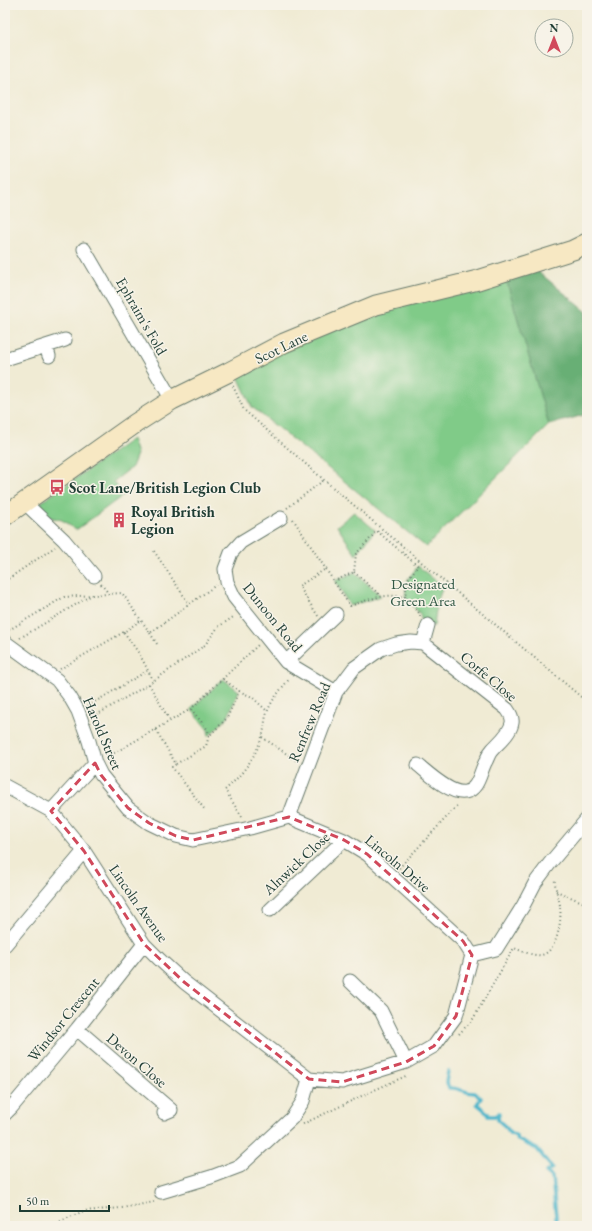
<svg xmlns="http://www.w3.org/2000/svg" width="592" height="1231" viewBox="0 0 592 1231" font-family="'EB Garamond',serif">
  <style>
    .green { fill: #80cb88; stroke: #50845e }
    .forest { fill: #68af74; stroke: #447654 }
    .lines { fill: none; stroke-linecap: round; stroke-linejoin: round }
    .stream { stroke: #4db6cb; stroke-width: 3.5 }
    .minor-casing { stroke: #687a6c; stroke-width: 15 }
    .secondary-casing { stroke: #687a6c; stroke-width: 21 }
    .path { stroke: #687a6c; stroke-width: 2; stroke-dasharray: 1 3; stroke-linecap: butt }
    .minor { stroke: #fff; stroke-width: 13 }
    .secondary { stroke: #f7e8c3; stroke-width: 19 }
    .marked { fill: none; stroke: #d1495b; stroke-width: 3; stroke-dasharray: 8 5; stroke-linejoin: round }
    .labels { text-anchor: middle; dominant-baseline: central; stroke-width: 3; stroke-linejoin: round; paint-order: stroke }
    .street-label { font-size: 15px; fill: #1f3d34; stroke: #f7f3e8 }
    .poi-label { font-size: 15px; font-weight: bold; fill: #1f3d34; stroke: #f7f3e8; text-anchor: start }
    .park-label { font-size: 15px; fill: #325945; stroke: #f7f3e8 }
  </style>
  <rect width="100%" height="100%" fill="#f7f3e8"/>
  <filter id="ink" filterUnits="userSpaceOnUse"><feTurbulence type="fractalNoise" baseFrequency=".025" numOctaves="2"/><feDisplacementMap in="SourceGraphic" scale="8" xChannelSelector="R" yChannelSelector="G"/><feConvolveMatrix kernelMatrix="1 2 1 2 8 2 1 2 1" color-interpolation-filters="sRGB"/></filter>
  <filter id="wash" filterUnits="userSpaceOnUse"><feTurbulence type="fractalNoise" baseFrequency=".012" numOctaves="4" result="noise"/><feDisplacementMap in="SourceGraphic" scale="16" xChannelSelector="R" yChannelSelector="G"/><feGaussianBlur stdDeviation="0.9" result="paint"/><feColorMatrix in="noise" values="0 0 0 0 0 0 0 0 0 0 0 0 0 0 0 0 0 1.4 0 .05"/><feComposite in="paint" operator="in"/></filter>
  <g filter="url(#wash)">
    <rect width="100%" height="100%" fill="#f0ebd4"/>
    <path class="green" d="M504,272L549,425L426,547L252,407L235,370L383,304Z
      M132,439L137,454L132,467L113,482L125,494L76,530L62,520L49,517L40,503Z
      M354,512L375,530L356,555L337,526Z
      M418,566L443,587L437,602L434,626L422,623L420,614L405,597L407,580Z
      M354,572L381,596L350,606L335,581Z
      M223,679L239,691L227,718L209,736L208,730L191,709Z"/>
    <path class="forest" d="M529,264L587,312V414L549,425L504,272Z"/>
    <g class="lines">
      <path class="stream" d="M448,1071L446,1082L449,1088C461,1087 463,1093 475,1093L481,1098L477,1104L488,1113V1116H495L499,1113L498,1120L507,1128L510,1134L515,1135L518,1140L537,1149L552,1168L546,1172L552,1177L557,1226"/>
    </g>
  </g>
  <g filter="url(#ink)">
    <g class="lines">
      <g class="minor-casing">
        <path id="minor" d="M84,249L172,400
          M49,356L46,346L65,340
          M5,359L46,346
          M24,502L64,540L94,576
          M281,518L241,542L231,553L225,569L227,582L234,597L286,662L336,692
          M5,642L57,680L70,697L78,711L89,741L95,763L101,775L128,808L149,823L176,836L193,840L250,828L289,817
          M423,643L428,625
          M286,662L336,614
          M418,765C428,773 451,795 465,792C479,790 480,771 486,761C488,757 489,753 492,750C499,742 510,734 512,723C513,718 510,713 507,709L423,643
          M5,786L51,811L84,851L144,944L160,960L184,982L309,1079
          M51,811L95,763
          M289,817L336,692L354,668L381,649L396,644L411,642L423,643
          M289,817L344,840L367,854L463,941L472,955
          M270,910L344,840
          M5,945L84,851
          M472,955L496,949L523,906L535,883L550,863L587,819
          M350,981L381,1011L406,1062
          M77,1029L171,1110L164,1113
          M309,1079L342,1082L406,1062L434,1046L456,1016L472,955
          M5,1114L11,1108L77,1029L144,944
          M161,1192L211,1177L240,1166L292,1118L303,1101L309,1079"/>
      </g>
      <g class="secondary-casing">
        <path id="secondary" d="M5,516L136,423L172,400L227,373L284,343L376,305L478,280L573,250L587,243"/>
      </g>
      <path class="path" d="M233,386L244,410L324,480L587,702
        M287,508L324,480
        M293,519L350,606C370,599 384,593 405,597L407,580L418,566L377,531L356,554L354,572L335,581
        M154,551L189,604
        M354,572L381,596
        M5,581L55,547
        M101,584L109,594
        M405,597L420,614V616
        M318,616L299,586L327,568
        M9,630L64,597L122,593L141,620
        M124,632L140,655L153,680
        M150,633L157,644
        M20,638L90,596
        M60,669L124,632L141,620L150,633L216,585
        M223,679L239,691L252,697L267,711
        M149,684L170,721
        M88,706L147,671
        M191,709L208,730L209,736
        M93,717L149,684L205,645L218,627L235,616
        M156,730L176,764L172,767L205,810
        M262,737L297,761
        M107,757L191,709L258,645
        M176,764L206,746L209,736L227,718L239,691
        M242,817L225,790C241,776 255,758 262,737C265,729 264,719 268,710C273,698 282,688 290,678
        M399,868L459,804
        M556,891L587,904
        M459,1034L473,1019L514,948C522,951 533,956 541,955C558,952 562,919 560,906C559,896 554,888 555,878
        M303,1124L370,1092L408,1075
        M49,1226L84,1211L122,1208L154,1202"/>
      <use href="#minor" class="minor"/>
      <use href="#secondary" class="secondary"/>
    </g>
  </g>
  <path class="marked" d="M95,763L101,775L128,808L149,823L176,836L193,840L289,817L344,840L367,854L463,941L472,955L456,1016L434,1046L406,1062L342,1082L309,1079L184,982L144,944L84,851L51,811Z"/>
  <defs>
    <g id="bus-bare" transform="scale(1.2)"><path d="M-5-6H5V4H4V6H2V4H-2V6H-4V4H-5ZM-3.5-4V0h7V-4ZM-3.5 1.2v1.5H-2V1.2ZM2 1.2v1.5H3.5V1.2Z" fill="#d1495b" stroke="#f7f3e8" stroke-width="2.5" paint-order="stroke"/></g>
    <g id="building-bare" transform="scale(1.2)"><path d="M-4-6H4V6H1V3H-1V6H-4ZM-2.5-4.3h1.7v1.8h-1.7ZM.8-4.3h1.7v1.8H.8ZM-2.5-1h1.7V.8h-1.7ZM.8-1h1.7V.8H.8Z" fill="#d1495b" stroke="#f7f3e8" stroke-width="2.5" paint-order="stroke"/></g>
  </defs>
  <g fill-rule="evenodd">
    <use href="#bus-bare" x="57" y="487"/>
    <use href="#building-bare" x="119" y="520"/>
  </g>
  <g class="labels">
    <g class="street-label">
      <text transform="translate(142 316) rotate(60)">Ephraim's Fold</text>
      <text transform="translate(281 347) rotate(-26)">Scot Lane</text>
      <text transform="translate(273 617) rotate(51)">Dunoon Road</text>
      <text transform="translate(489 676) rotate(40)">Corfe Close</text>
      <text transform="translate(309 722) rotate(-67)">Renfrew Road</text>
      <text transform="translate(103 733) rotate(67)">Harold Street</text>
      <text transform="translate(296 863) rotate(-43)">Alnwick Close</text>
      <text transform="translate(398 863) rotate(40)">Lincoln Drive</text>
      <text transform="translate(139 903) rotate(55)">Lincoln Avenue</text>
      <text transform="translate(63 1019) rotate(-51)">Windsor Crescent</text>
      <text transform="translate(137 1060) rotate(41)">Devon Close</text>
    </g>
    <g class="poi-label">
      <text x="69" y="487">Scot Lane/British Legion Club</text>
      <text x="131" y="511">Royal British<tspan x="131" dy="17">Legion</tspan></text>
    </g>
    <g class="park-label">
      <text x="423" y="583">Designated<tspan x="423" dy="17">Green Area</tspan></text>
    </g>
  </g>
  <rect width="592" height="1231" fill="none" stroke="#f7f3e8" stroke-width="20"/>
  <g transform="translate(554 38)"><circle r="19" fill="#f7f3e8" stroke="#a1aaa0"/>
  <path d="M0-3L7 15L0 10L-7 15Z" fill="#d1495b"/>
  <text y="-6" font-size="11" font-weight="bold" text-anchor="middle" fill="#1f3d34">N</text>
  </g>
  <path d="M20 1205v6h89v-6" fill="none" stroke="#1f3d34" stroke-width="2"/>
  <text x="26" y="1205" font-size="12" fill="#1f3d34" stroke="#f7f3e8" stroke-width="3" paint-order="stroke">50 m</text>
</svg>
